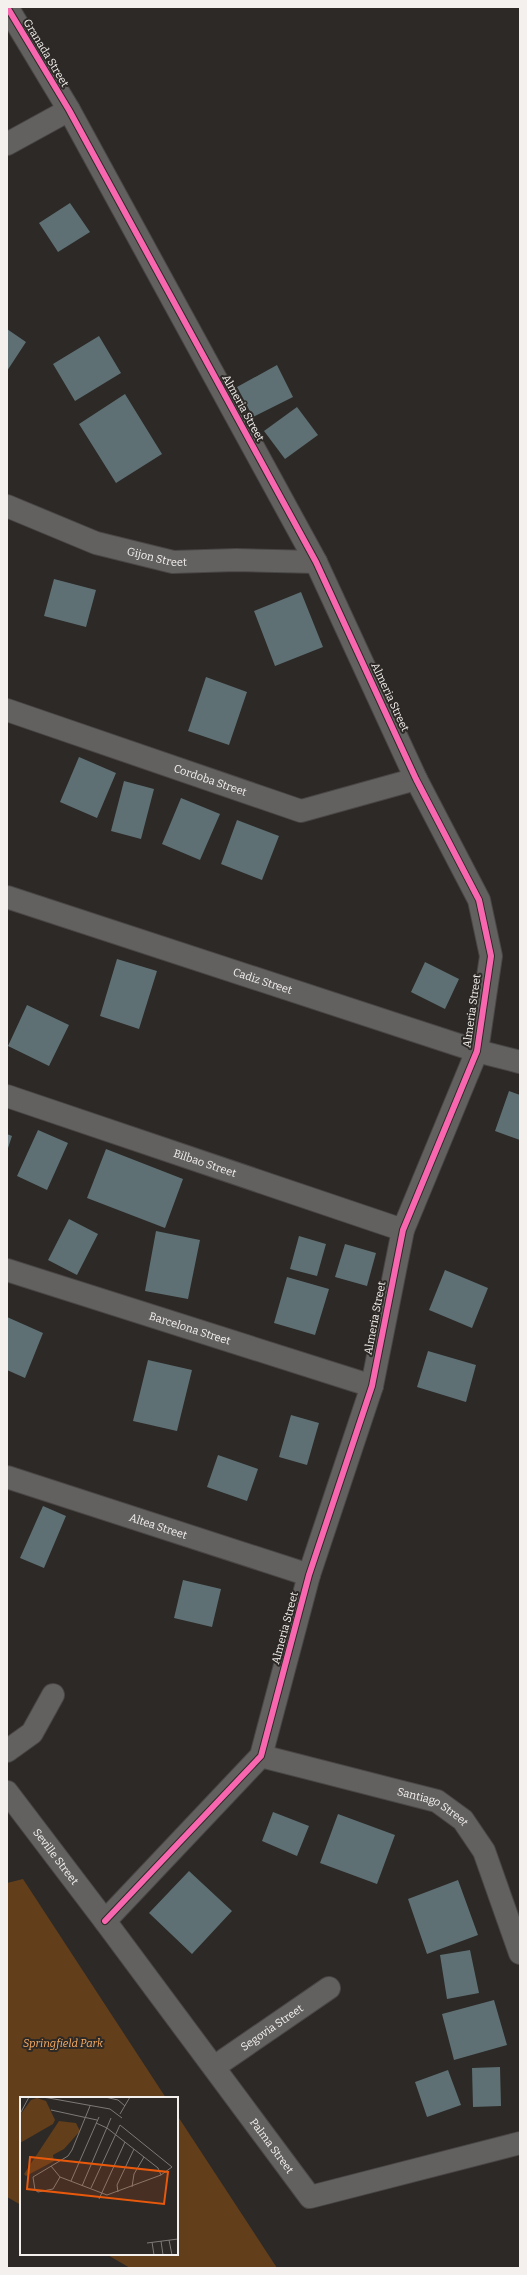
<svg xmlns="http://www.w3.org/2000/svg" width="527" height="2275" viewBox="0 0 527 2275" font-family="Bitter,serif">
  <style>
    .green { fill: #623e1a }
    .building { fill: #5e7073 }
    .lines { fill: none; stroke-linecap: round; stroke-linejoin: round }
    .street-casing { stroke: #494645; stroke-width: 24 }
    .street { stroke: #636160; stroke-width: 22 }
    .cycleway-casing { stroke: #2d2926; stroke-width: 8 }
    .cycleway { stroke: #f766af; stroke-width: 6 }
    .labels { text-anchor: middle; dominant-baseline: central; stroke-width: 4; stroke-linejoin: round; paint-order: stroke }
    .street-label { font-size: 11px; fill: #f3f0ee; stroke: #2d2926 }
    .park-label { font-size: 11px; font-style: italic; fill: #fbad63; stroke: #2d2926 }
    .inset-road { fill: none; stroke: #7c7977; stroke-width: 1 }
    .view { fill: #e8590c; fill-opacity: 0.15; stroke: #e8590c; stroke-width: 2 }
    .inset-edge { fill: none; stroke: #f3f0ee; stroke-width: 2 }
  </style>
  <rect width="100%" height="100%" fill="#2c2927"/>
  <path class="green" d="M23,1879L166,2098H21V2205L7,2197V1883Z
    M177,2115L277,2268H130L106,2254H177Z"/>
  <path class="building" d="M70,203L90,232L58,252L39,223Z
    M7,329L26,342L7,371Z
    M99,336L121,373L75,401L53,364Z
    M277,365L293,397L253,417L237,387Z
    M125,394L162,454L116,483L79,424Z
    M297,407L318,435L285,459L264,431Z
    M54,579L96,590L86,627L44,616Z
    M301,592L323,647L275,666L254,611Z
    M206,677L247,692L229,745L188,731Z
    M79,757L116,773L97,818L60,802Z
    M124,781L154,789L141,839L111,831Z
    M181,798L220,814L200,860L162,844Z
    M237,820L279,836L262,880L221,864Z
    M117,959L157,971L139,1029L100,1016Z
    M425,962L459,979L445,1009L411,992Z
    M27,1005L69,1025L49,1066L8,1046Z
    M509,1091L520,1095V1140L495,1131Z
    M38,1130L68,1143L47,1190L17,1176Z
    M7,1134L12,1136L7,1151Z
    M106,1149L183,1179L165,1228L87,1198Z
    M69,1219L98,1234L77,1275L48,1260Z
    M156,1231L200,1240L188,1299L145,1291Z
    M299,1236L326,1244L317,1276L290,1269Z
    M345,1244L376,1253L367,1286L335,1277Z
    M445,1270L488,1288L472,1328L429,1310Z
    M287,1277L329,1289L315,1335L274,1323Z
    M7,1317L43,1333L25,1378L7,1370Z
    M428,1351L476,1365L466,1402L417,1387Z
    M148,1360L192,1370L177,1431L133,1421Z
    M291,1415L319,1423L307,1465L279,1457Z
    M218,1455L258,1469L247,1501L207,1487Z
    M43,1506L66,1516L44,1568L20,1558Z
    M183,1580L221,1589L212,1627L174,1618Z
    M273,1812L309,1826L297,1856L262,1841Z
    M338,1814L395,1835L377,1884L320,1863Z
    M189,1871L232,1911L192,1954L149,1913Z
    M458,1880L478,1935L427,1954L408,1899Z
    M470,1950L479,1993L447,1999L440,1955Z
    M494,2000L507,2045L454,2060L442,2014Z
    M500,2067L501,2106L473,2107L472,2068Z
    M448,2070L461,2105L427,2117L415,2082Z"/>
  <g class="lines">
    <g class="street-casing">
      <g id="street">
        <path d="M7,7L69,110L316,562L416,779L479,900L491,956L477,1051L403,1230L372,1386L309,1575L261,1756L105,1921"/>
        <path d="M7,144L69,110"/>
        <path id="s1" d="M7,506L96,543L173,562L236,560L316,562"/>
        <path id="s2" d="M7,710L301,811L416,779"/>
        <path id="s3" d="M7,897L477,1051L520,1062"/>
        <path id="s4" d="M7,1096L403,1230"/>
        <path id="s5" d="M7,1270L372,1386"/>
        <path id="s6" d="M7,1477L309,1575"/>
        <path d="M7,1751L32,1733L53,1695"/>
        <path id="s7" d="M261,1756L437,1801L463,1820L484,1851L520,1953"/>
        <path id="s8" d="M7,1792L105,1921L310,2197L520,2143"/>
        <path id="s9" d="M214,2067L329,1988"/>
      </g>
    </g>
    <use href="#street" class="street"/>
    <g class="cycleway-casing">
      <path id="cycleway" d="M7,7L69,110L316,562L416,779L479,900L491,956L477,1051L403,1230L372,1386L309,1575L261,1756L105,1921"/>
    </g>
    <use href="#cycleway" class="cycleway"/>
  </g>
  <g class="labels">
    <g class="street-label">
      <text transform="translate(46 53) rotate(59)">Granada Street</text>
      <text transform="translate(243 408) rotate(61)">Almeria Street</text>
      <text stroke="none"><textPath href="#s1" startOffset="159">Gijon Street</textPath></text>
      <text transform="translate(390 697) rotate(65)">Almeria Street</text>
      <text stroke="none"><textPath href="#s2" startOffset="215">Cordoba Street</textPath></text>
      <text stroke="none"><textPath href="#s3" startOffset="269">Cadiz Street</textPath></text>
      <text transform="translate(472 1011) rotate(-82)">Almeria Street</text>
      <text stroke="none"><textPath href="#s4" startOffset="209">Bilbao Street</textPath></text>
      <text transform="translate(375 1318) rotate(-79)">Almeria Street</text>
      <text stroke="none"><textPath href="#s5" startOffset="192">Barcelona Street</textPath></text>
      <text stroke="none"><textPath href="#s6" startOffset="159">Altea Street</textPath></text>
      <text transform="translate(285 1628) rotate(-75)">Almeria Street</text>
      <text stroke="none"><textPath href="#s7" startOffset="180">Santiago Street</textPath></text>
      <text stroke="none"><textPath href="#s8" startOffset="81">Seville Street</textPath></text>
      <text stroke="none"><textPath href="#s9" startOffset="70">Segovia Street</textPath></text>
      <text stroke="none"><textPath href="#s8" startOffset="442">Palma Street</textPath></text>
    </g>
    <g class="park-label">
      <text x="63" y="2043">Springfield Park</text>
    </g>
  </g>
  <g transform="translate(20 2097)">
    <rect width="158" height="158" fill="#2c2927"/>
    <path d="M17,1L26,4L35,23L33,27L0,46V18L11,3ZM39,24L56,26L60,34L44,52L33,58L34,64L6,79L4,77Z" fill="#623e1a"/>
    <path class="inset-road" d="M23,0L90,12L102,21M85,0L98,3L105,9M31,13L77,23M0,17L9,0M100,17L110,0M76,26L87,31L138,71L141,78M31,69L40,80L87,98L141,78L152,70L100,28L71,91M40,80L33,92L18,95L15,93L13,80L48,59L52,53L70,9M51,84L79,20M62,89L91,21M112,90L114,77L124,60M98,95L97,88L114,52M79,102L105,45M149,143L152,158M141,144L143,158M132,145L134,158M127,146L158,142"/>
    <path class="view" d="M10,60L148,75L144,107L7,92Z"/>
    <rect width="158" height="158" class="inset-edge"/>
  </g>
  <rect width="527" height="2275" fill="none" stroke="#f3f0ee" stroke-width="16"/>
</svg>
